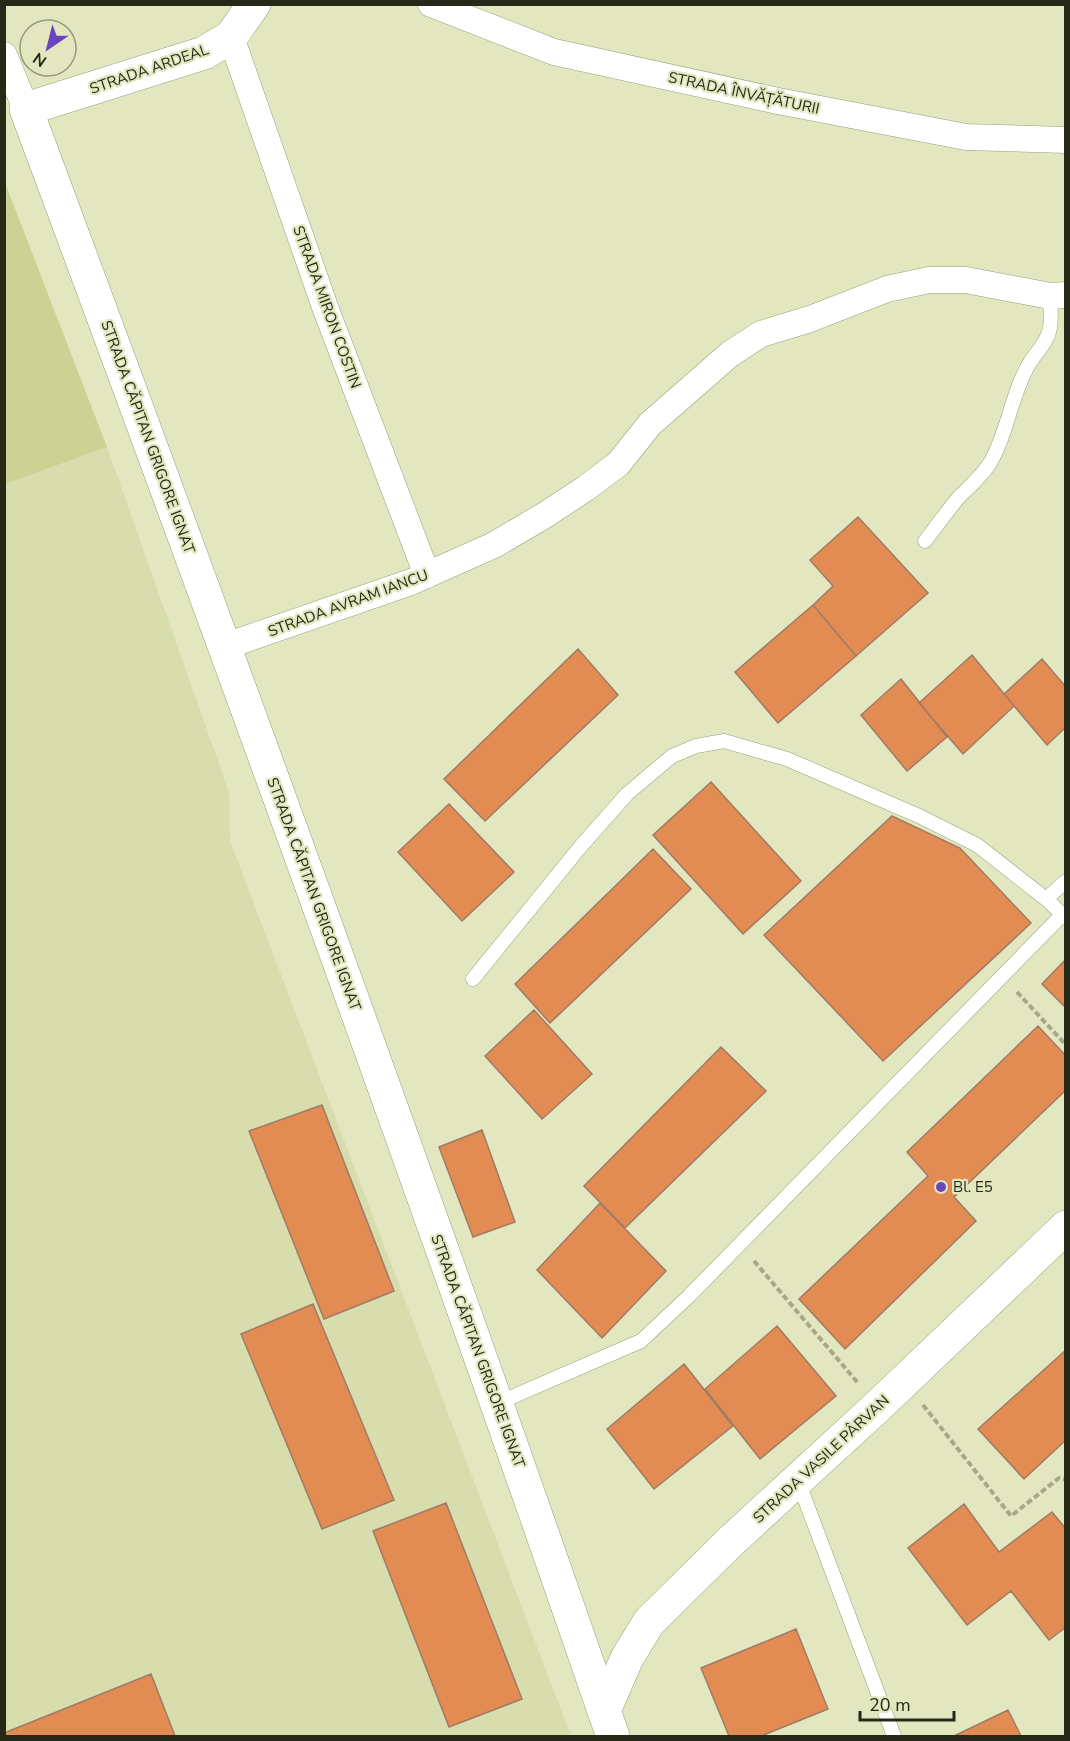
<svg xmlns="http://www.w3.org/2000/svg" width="1070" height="1741" viewBox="0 0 1070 1741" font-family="'Nunito Sans',sans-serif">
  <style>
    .built { fill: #d7ddac }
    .green { fill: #ccd294 }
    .building { fill: #e28c53; stroke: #9f7b66; stroke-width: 1.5 }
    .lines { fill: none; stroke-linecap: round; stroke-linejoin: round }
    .service-casing { stroke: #9b9f79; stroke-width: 15 }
    .minor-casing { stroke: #9b9f79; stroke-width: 27 }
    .tertiary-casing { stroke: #9b9f79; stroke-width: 34 }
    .secondary-casing { stroke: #9b9f79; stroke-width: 34 }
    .path { stroke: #a6a989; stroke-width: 4; stroke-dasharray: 6 3; stroke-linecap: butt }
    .service { stroke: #fff; stroke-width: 14 }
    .minor { stroke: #fff; stroke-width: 26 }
    .tertiary { stroke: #fff; stroke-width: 33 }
    .secondary { stroke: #fff; stroke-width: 33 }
    .poi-dot { fill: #6a45be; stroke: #e3e7bf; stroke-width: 2 }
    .labels { text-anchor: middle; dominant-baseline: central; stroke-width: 4.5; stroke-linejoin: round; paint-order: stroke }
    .street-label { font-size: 15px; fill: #262818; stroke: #e3e7bf }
    .poi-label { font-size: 15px; fill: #262818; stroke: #e3e7bf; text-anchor: start }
  </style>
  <rect width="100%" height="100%" fill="#e3e7bf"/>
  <path class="built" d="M107,447L229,792L230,841L571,1736H5L4,484Z"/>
  <path class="green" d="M4,180L107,447L5,484H4Z"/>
  <path class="building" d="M858,517L928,593L856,656L813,605L833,586L810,560Z
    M813,605L856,656L778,723L735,672Z
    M578,649L618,695L485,821L444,779Z
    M972,655L1014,706L963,754L919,703Z
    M1042,659L1066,687V727L1047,745L1004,694Z
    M901,679L947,737L907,771L861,715Z
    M711,782L801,881L743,934L653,835Z
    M449,804L514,872L462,921L398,852Z
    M892,816L960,848L1031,923L883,1061L764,935Z
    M653,849L691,889L550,1023L515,984Z
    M1066,959V1008L1042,984Z
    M534,1010L592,1074L542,1119L485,1056Z
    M1038,1026L1066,1056V1090L954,1197L976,1221L845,1349L799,1299L928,1176L907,1152Z
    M721,1047L766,1091L625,1228L584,1186Z
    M322,1105L394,1291L324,1319L249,1131Z
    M482,1130L515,1222L473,1237L439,1147Z
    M600,1203L666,1271L602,1338L537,1270Z
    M313,1304L394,1500L322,1529L241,1334Z
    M777,1326L836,1396L760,1459L705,1389Z
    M1066,1350V1440L1024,1479L978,1429Z
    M684,1364L733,1426L654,1489L607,1429Z
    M446,1503L522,1699L449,1727L373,1531Z
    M964,1504L999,1552L1052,1512L1066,1529V1627L1049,1640L1011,1591L967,1625L908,1548Z
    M796,1629L828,1709L761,1736H729L701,1668Z
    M151,1674L175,1736H4V1733Z
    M1008,1710L1021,1736H954Z"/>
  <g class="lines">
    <g class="service-casing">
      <path id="service" d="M925,541C936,527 947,511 959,497C970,486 982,476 990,463C1008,432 1011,395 1029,364C1036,352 1048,342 1050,328C1052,318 1050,306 1050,296
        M1046,899L1066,881
        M473,979L581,846L627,794L672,756L696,746L724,741L787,759L919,816L977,845L1046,899L1066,918
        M498,1403L641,1341L689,1296L1062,915
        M798,1481L894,1736"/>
    </g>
    <g class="minor-casing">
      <path id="minor" d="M431,4L554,52L778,101L966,137L1066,140
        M231,37L325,307L427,575
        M4,55L26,109
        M226,646L411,582L494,545L545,515L586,488L618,464L650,424L730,354L761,334L810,319L887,289L929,280H966L1050,296L1066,295"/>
    </g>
    <g class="tertiary-casing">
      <path id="tertiary" d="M254,4L231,37L204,53L26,109C224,641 419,1175 604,1711"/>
    </g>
    <g class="secondary-casing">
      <path id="secondary" d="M613,1736L604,1711L627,1658L649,1622L730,1542L877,1407L1066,1227"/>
    </g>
    <path class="path" d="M1017,992L1066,1045
      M754,1261L858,1383
      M923,1405L1011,1516L1059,1478L1066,1480"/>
    <use href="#service" class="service"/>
    <use href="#minor" class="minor"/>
    <use href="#tertiary" class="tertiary"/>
    <use href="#secondary" class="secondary"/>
  </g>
  <circle class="poi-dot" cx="941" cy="1187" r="6"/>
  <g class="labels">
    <g class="street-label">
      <text transform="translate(149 69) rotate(-19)">STRADA ARDEAL</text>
      <text transform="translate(744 93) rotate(12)">STRADA ÎNVĂȚĂTURII</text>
      <text transform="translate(327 307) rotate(70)">STRADA MIRON COSTIN</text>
      <text transform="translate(148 437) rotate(70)">STRADA CĂPITAN GRIGORE IGNAT</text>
      <text transform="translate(348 603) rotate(-20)">STRADA AVRAM IANCU</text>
      <text transform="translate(314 894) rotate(70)">STRADA CĂPITAN GRIGORE IGNAT</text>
      <text transform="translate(478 1351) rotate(70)">STRADA CĂPITAN GRIGORE IGNAT</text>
      <text transform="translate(821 1459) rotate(-43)">STRADA VASILE PÂRVAN</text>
    </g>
    <g class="poi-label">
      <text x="953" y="1187">Bl. E5</text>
    </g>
  </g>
  <rect width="1070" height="1741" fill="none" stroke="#262818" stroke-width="12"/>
  <g transform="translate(48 48) rotate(215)"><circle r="28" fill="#e3e7bf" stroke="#979b7c" stroke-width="1.5"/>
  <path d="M0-4.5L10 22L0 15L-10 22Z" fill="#6a45be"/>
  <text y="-9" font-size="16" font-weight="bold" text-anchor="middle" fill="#262818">N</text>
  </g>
  <path d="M860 1711v9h94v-9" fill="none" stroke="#262818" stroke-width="3"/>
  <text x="869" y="1711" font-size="18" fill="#262818" stroke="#e3e7bf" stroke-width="4.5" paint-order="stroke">20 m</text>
</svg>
